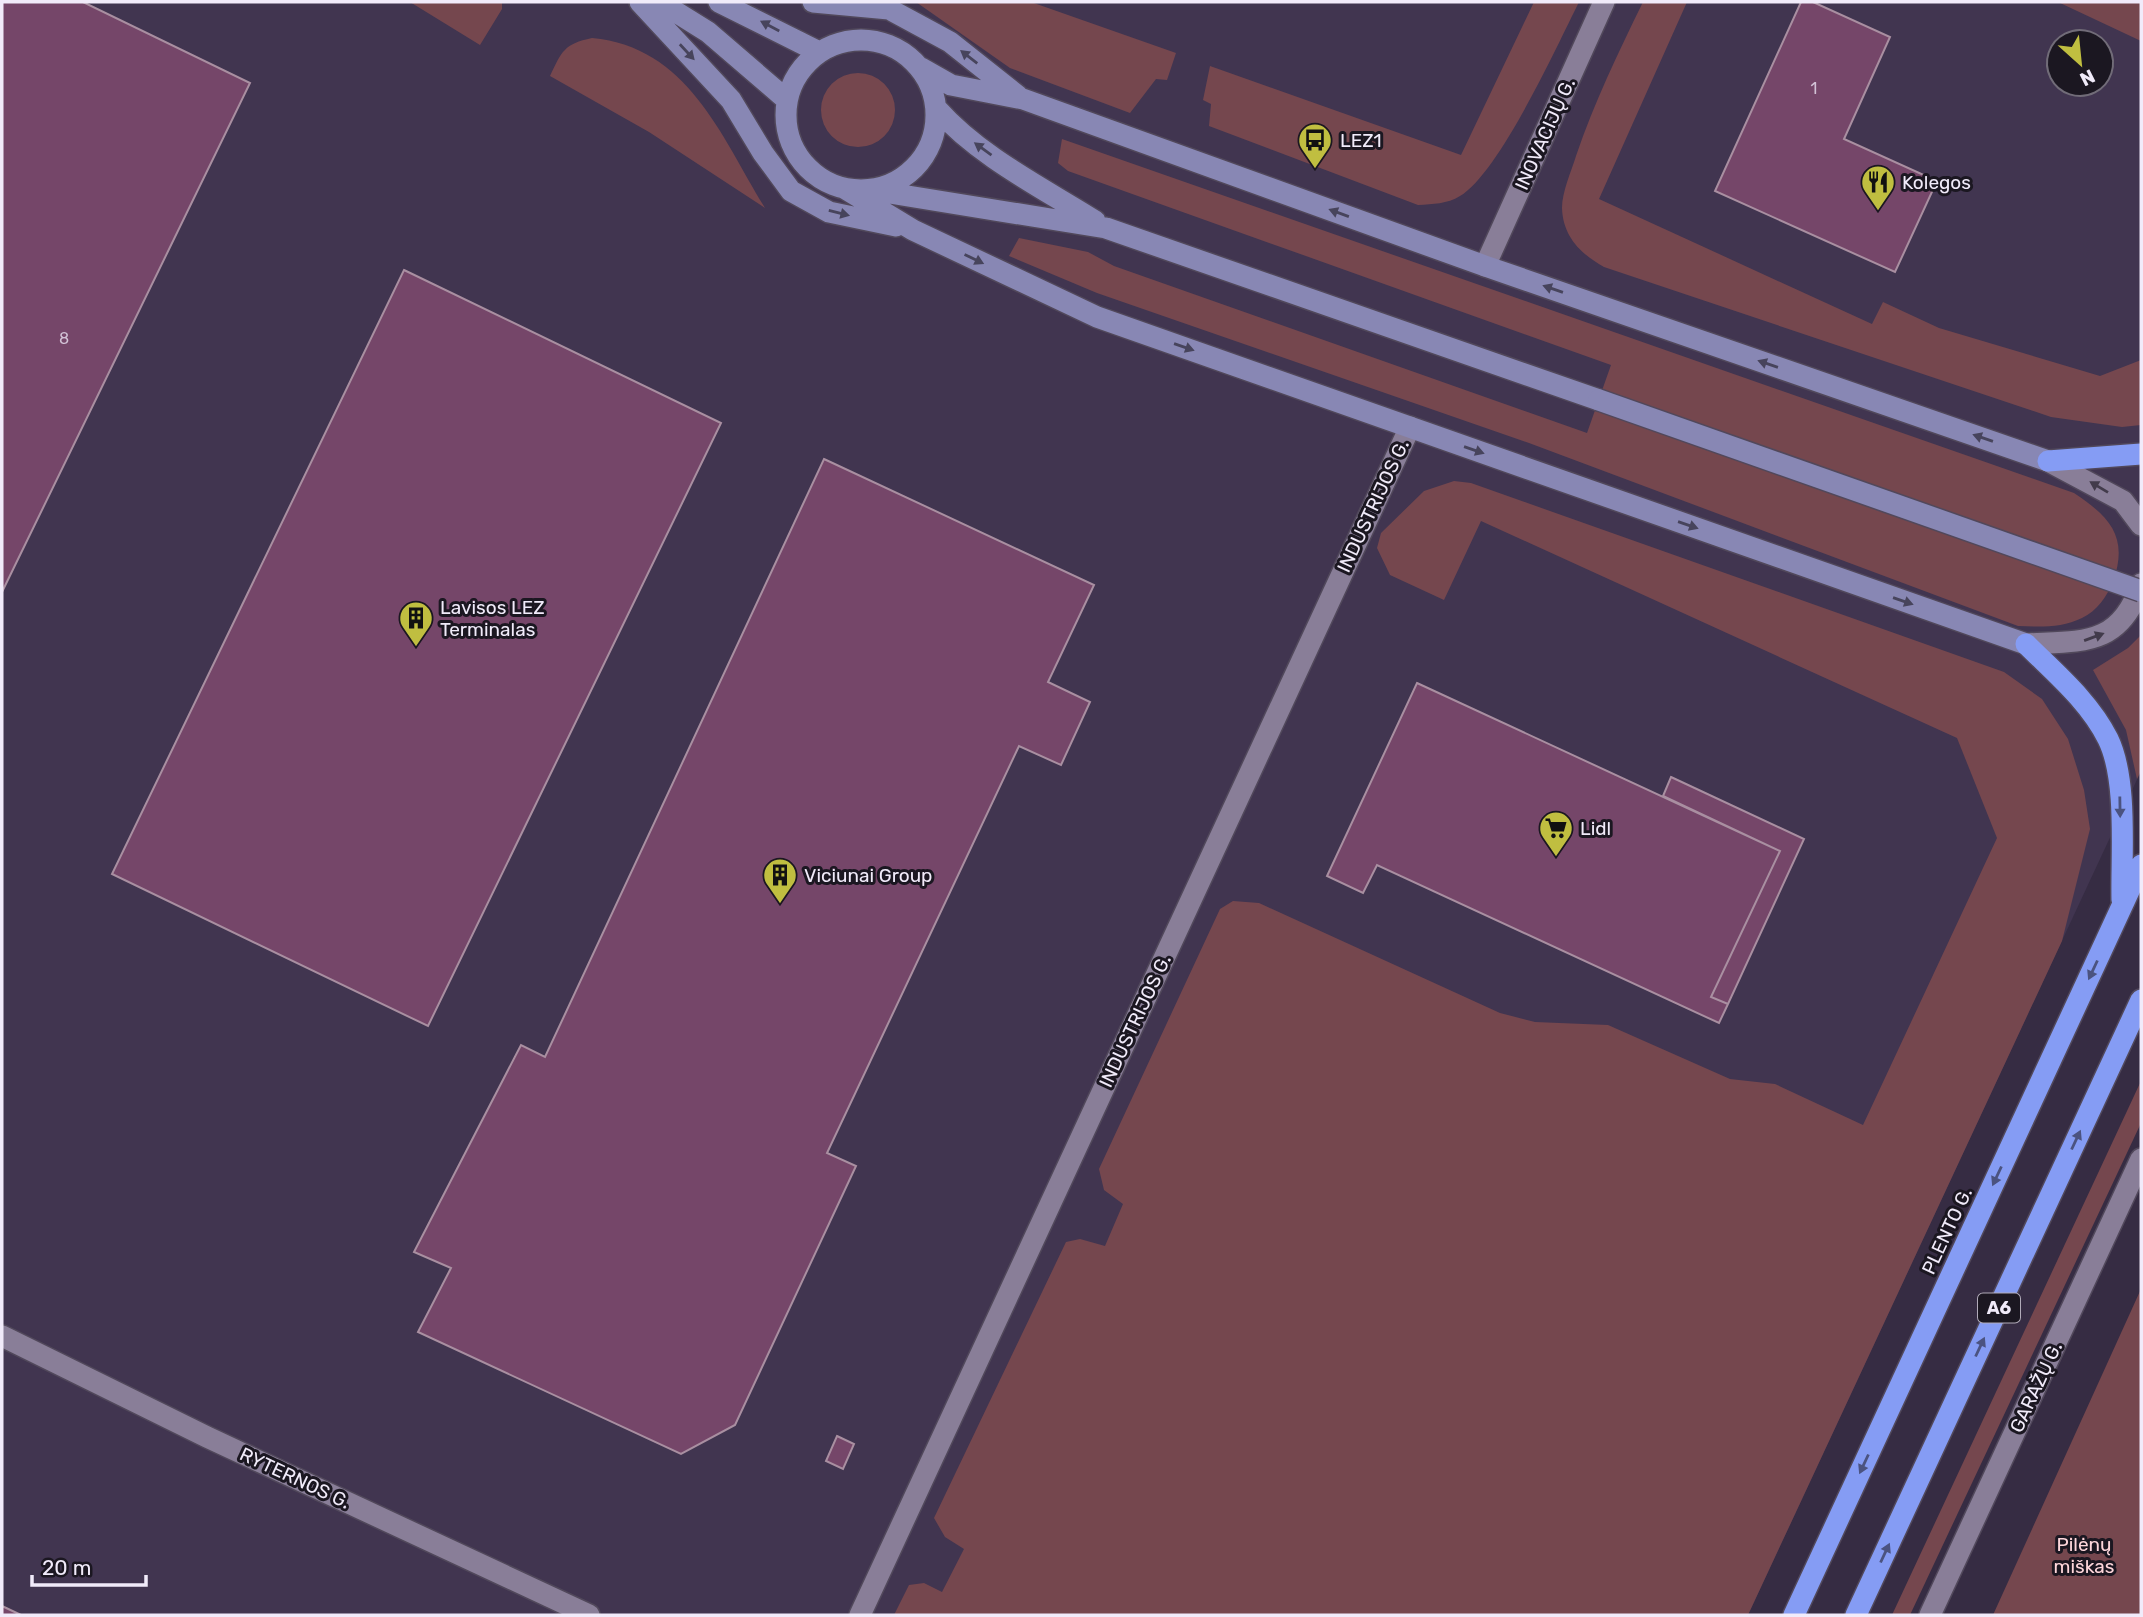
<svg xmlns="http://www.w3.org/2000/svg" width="2143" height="1617" viewBox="0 0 2143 1617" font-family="Rubik,sans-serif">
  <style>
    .built { fill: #413550; fill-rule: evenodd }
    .green { fill: #75474e }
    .building { fill: #754669; stroke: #a98fa1; stroke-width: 2 }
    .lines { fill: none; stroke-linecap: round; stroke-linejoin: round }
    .street-casing { stroke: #51485b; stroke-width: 24 }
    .secondary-casing { stroke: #51485b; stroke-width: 24 }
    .highway-casing { stroke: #51485b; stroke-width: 24 }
    .street { stroke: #897e98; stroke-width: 21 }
    .secondary { stroke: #8887b4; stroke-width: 21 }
    .highway { stroke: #859cf4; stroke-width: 21 }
    .secondary-bridge-casing { stroke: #51485b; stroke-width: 24; stroke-linecap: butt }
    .secondary-bridge { stroke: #8887b4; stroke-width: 21 }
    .oneway { fill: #47445c }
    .oneway2 { fill: #423b4b }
    .oneway3 { fill: #4b5380 }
    .labels { text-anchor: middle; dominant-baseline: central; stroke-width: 6; stroke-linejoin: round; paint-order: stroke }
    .number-label { font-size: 16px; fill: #d2c2d6 }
    .shield { fill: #1b1721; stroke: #b1abb9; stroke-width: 2 }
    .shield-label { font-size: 18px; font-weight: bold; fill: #f1ebfa }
    .street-label { font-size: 19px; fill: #f1ebfa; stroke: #1b1721 }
    .poi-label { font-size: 19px; fill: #f1ebfa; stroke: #1b1721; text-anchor: start }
    .park-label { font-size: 19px; fill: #fed6db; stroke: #1b1721 }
  </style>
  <rect width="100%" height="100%" fill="#362c43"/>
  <path class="built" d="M2,2H2141V771L1748,1615H2ZM2059,42H2101V84H2059Z"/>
  <path class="green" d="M410,2H502V9L480,45Z
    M916,2H1031L1176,53L1167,80L1156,79L1130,113L1010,68Z
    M1534,2H1579C1557,46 1499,173 1460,196C1447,204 1433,204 1418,205L1209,126L1211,104L1203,100L1210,66L1461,155Z
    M1643,2H1687L1599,199L1872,324L1883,302L1939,328L2100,376L2141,360V425L2122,427L2051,417L1604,267C1581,254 1563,237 1562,208C1562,192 1571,172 1576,156C1594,103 1618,53 1643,2Z
    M2058,2H2141V41Z
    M592,38C688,47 721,136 765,208L649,132L550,76C562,51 564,44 592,38Z
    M821 110a37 37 0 1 1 74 0a37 37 0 1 1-74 0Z
    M1062,139L2074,493C2110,517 2129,537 2113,582C2107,596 2097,611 2082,618C2062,628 2040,627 2018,626L1529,443L1097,293L1009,256L1019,238L1088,252L1114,266L1587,433L1611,365L1068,171L1058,163Z
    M1454,481L1471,483L2004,672L2042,699L2068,739L2084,790L2090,829L2062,941L1748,1615H894L909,1585L924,1583L942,1592L964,1549L945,1537L934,1518L1066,1242L1080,1239L1105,1246L1123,1204L1104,1190L1099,1169L1220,909L1233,901L1259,903L1500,1013L1535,1022L1608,1025L1730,1079L1775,1084L1863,1125L1997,838L1957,738L1481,521L1444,600L1390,575L1377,548L1381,533L1424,491Z
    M2141,635V771L2137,779L2126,730L2093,670L2128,648Z
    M2141,1081V1123L1910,1615H1892Z
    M2141,1289V1615H1993Z"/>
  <path class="building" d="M2,2H83L250,83L2,592Z
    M1801,2H1813L1890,37L1844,139L1937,181L1895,272L1715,191Z
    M404,270L721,423L428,1026L112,874Z
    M824,459L1094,585L1048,682L1090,702L1061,765L1019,746L827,1153L856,1166L735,1425L681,1454L418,1332L451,1268L414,1252L521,1045L545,1057Z
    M1417,683L1780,851L1711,997L1728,1004L1719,1023L1377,865L1363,893L1327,876Z
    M1671,777L1804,839L1728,1004L1711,997L1780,851L1663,796Z
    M837,1436L854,1444L843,1469L826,1461Z
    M2,1606L21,1615H2Z"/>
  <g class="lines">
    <g class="street-casing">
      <path id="street" d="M1485,266L1604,2
        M2048,461L2123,501L2141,525
        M2026,644C2082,641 2120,647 2141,584
        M2,1336L207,1437L589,1615
        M860,1615L1410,427
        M1930,1615L2141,1159"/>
    </g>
    <g class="secondary-casing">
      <path id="secondary" d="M640,2L731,100L763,153L791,191L829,212L896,226
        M660,2L708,32L787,100
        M719,2L819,52
        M813,2L889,9L950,42L1018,96
        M786 115a75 75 0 1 1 150 0a75 75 0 1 1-150 0Z
        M921,68L951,85L1023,99L1485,266L2048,461
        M937,109C980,157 1041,187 1095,221
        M844,188L913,230L1097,317L2026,644
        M871,190L1106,228L1599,400"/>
    </g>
    <g class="highway-casing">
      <path id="highway" d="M2048,461L2141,454
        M2026,644C2055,673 2089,701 2108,739C2128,780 2121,854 2122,900
        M1794,1615L2141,865
        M1856,1615L2141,1000"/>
    </g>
    <use href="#street" class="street"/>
    <use href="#secondary" class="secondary"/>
    <use href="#highway" class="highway"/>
    <g class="secondary-bridge-casing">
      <path id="secondary-bridge" d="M1599,400L2141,591"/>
    </g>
    <use href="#secondary-bridge" class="secondary-bridge"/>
  </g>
  <defs><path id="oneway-solid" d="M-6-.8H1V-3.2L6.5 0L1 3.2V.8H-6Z" transform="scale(1.75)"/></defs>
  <g class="oneway">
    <use href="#oneway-solid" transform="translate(770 26) rotate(-152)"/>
    <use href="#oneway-solid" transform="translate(687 52) rotate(47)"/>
    <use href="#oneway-solid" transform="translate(969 57) rotate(-142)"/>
    <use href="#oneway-solid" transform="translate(983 149) rotate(-144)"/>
    <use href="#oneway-solid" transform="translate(839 213) rotate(14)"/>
    <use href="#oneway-solid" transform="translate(1339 213) rotate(-160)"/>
    <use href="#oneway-solid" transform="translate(974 259) rotate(26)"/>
    <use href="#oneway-solid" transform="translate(1553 289) rotate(-161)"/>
    <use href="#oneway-solid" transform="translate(1184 347) rotate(19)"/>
    <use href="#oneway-solid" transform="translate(1768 364) rotate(-161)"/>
    <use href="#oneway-solid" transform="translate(1983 438) rotate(-161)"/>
    <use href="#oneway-solid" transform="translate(1474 450) rotate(19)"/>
    <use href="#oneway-solid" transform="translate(1688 525) rotate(19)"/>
    <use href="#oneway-solid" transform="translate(1903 601) rotate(19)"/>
  </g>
  <g class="oneway2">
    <use href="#oneway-solid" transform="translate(2099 487) rotate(-149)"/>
    <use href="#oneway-solid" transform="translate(2094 637) rotate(-20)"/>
  </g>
  <g class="oneway3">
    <use href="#oneway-solid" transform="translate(2120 807) rotate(89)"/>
    <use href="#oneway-solid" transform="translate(2093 970) rotate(115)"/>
    <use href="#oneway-solid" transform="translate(2076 1140) rotate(-65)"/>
    <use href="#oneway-solid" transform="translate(1997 1176) rotate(115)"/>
    <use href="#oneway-solid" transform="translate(1980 1347) rotate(-65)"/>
    <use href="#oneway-solid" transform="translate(1864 1464) rotate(115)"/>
    <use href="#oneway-solid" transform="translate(1885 1553) rotate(-65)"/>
  </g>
  <defs>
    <g id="bus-pin" transform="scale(1.75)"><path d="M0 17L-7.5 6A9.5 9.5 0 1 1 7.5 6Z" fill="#c0be40" stroke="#1b1721"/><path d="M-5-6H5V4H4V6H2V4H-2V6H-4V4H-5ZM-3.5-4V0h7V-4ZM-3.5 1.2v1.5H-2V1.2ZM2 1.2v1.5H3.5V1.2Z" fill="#111"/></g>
    <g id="restaurant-pin" transform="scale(1.75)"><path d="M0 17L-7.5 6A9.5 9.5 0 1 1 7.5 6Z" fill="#c0be40" stroke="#1b1721"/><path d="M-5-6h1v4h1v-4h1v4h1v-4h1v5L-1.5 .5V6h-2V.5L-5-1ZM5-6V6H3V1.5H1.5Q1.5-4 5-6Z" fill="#111"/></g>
    <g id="building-pin" transform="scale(1.75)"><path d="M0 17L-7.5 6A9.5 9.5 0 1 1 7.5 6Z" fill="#c0be40" stroke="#1b1721"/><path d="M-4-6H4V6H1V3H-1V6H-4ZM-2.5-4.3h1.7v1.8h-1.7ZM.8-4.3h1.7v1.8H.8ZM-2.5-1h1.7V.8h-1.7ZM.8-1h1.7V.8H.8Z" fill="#111"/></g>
    <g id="supermarket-pin" transform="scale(1.75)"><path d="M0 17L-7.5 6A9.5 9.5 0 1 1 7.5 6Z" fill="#c0be40" stroke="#1b1721"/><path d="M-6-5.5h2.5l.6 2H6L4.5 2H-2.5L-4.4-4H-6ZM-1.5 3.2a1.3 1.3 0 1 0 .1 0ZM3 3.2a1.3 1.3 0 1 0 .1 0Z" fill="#111"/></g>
  </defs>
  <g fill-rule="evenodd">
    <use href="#bus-pin" x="1315" y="140"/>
    <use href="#restaurant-pin" x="1878" y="182"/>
    <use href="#building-pin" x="416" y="618"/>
    <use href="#supermarket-pin" x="1556" y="828"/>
    <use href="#building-pin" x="780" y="875"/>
  </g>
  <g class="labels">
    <g class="number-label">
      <text x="1814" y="88">1</text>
      <text x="64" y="338">8</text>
    </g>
    <rect class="shield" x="1978" y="1293.5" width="42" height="29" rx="5"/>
    <g class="shield-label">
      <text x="1999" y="1308">A6</text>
    </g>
    <g class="street-label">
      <text transform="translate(1545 134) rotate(-66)">INOVACIJŲ G.</text>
      <text transform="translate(1373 506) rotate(-65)">INDUSTRIJOS G.</text>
      <text transform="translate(1135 1021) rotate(-65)">INDUSTRIJOS G.</text>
      <text transform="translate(1947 1231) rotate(-65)">PLENTO G.</text>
      <text transform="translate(2036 1387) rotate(-65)">GARAŽŲ G.</text>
      <text transform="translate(295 1478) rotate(25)">RYTERNOS G.</text>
    </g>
    <g class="poi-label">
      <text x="1340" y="140">LEZ1</text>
      <text x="1902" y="182">Kolegos</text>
      <text x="440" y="607">Lavisos LEZ<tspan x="440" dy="22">Terminalas</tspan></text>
      <text x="1580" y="828">Lidl</text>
      <text x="804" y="875">Viciunai Group</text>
    </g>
    <g class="park-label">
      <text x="2084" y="1544">Pilėnų<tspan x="2084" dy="22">miškas</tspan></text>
    </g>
  </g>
  <rect width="2143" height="1617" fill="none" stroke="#f1ebfa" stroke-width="7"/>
  <g transform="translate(2080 63) rotate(153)"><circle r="33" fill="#1b1721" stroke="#716c78" stroke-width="2"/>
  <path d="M0-5L12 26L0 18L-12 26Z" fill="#c0be40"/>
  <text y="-10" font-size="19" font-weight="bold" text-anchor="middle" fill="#f1ebfa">N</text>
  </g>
  <path d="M32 1575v10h114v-10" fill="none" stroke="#f1ebfa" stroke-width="3.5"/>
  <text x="42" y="1575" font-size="21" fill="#f1ebfa" stroke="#1b1721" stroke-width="5" paint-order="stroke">20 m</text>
</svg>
